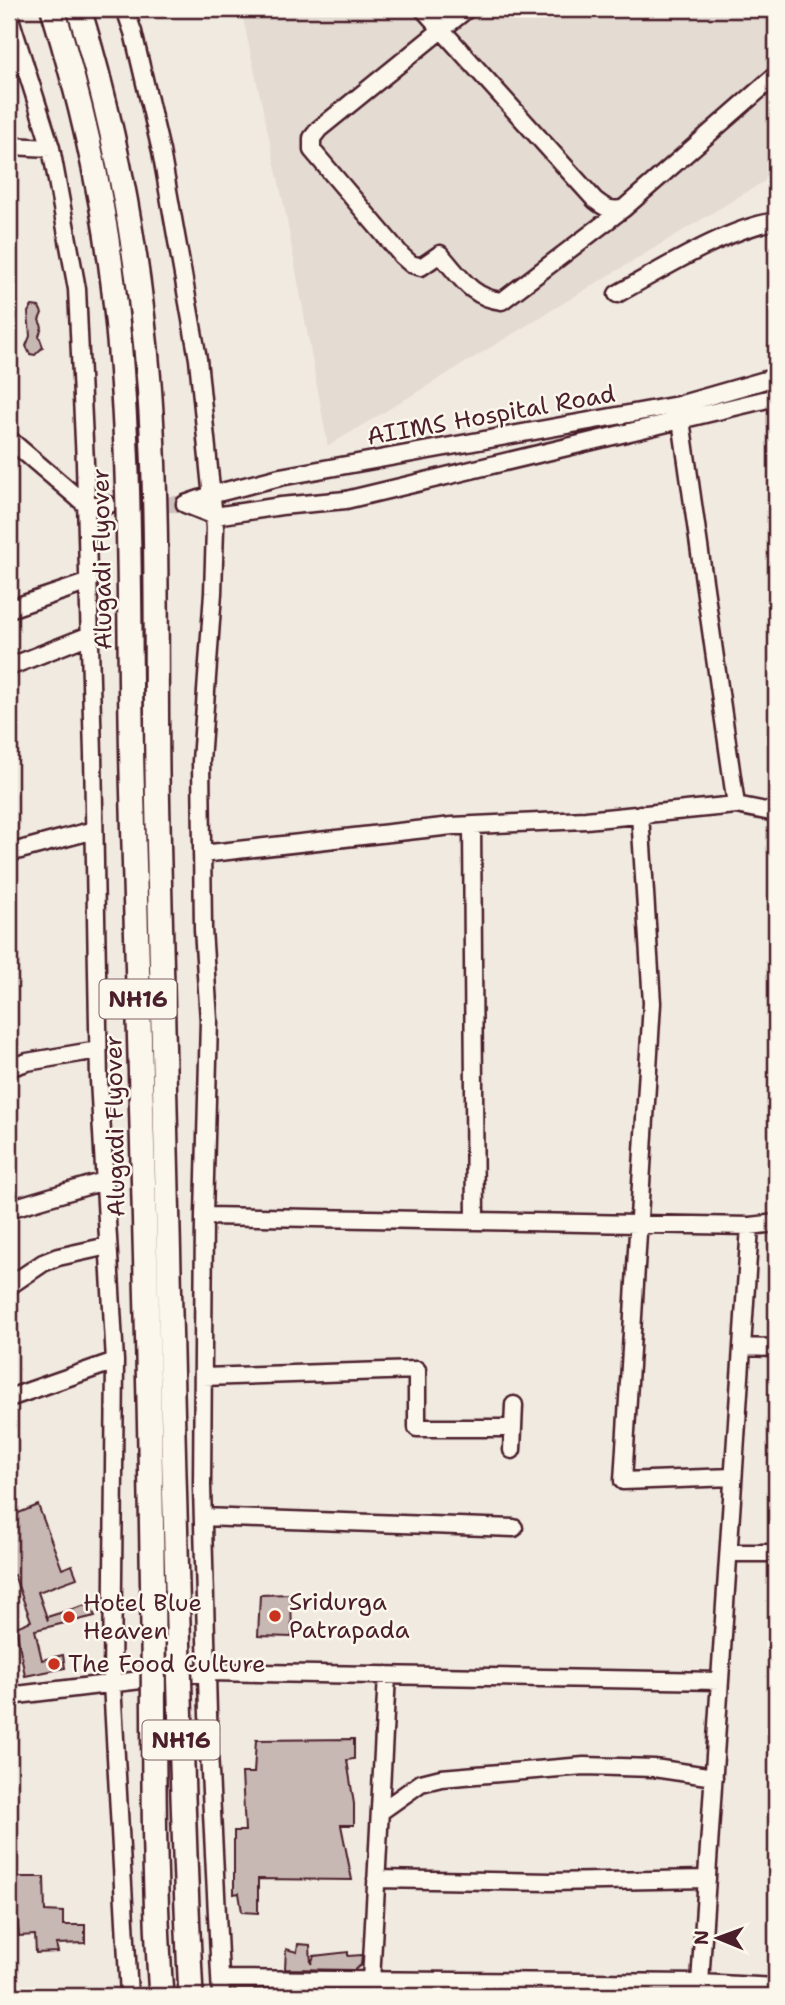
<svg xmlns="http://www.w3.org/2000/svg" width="785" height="2005" viewBox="0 0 785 2005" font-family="'Shantell Sans',sans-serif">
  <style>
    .built { fill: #e4dbd2 }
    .building { fill: #c8b8b3; stroke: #4a1f2b; stroke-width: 2 }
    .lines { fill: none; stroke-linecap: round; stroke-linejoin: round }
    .minor-tunnel { stroke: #cfc1bc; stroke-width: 16; stroke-dasharray: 16 8; stroke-linecap: butt }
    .minor-casing { stroke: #4a1f2b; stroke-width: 21 }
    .minor { stroke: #fbf7ec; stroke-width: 16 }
    .highway-bridge-casing { stroke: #4a1f2b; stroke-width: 28; stroke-linecap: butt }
    .highway-bridge { stroke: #fbf7ec; stroke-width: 23 }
    .poi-dot { fill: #c8321e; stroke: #fbf7ec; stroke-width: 2.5 }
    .labels { text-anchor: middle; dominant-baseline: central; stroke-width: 5; stroke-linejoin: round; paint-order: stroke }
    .shield { fill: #fbf7ec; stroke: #7f6065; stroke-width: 2 }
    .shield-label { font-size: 23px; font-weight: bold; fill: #4a1f2b }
    .street-label { font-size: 24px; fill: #4a1f2b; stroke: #fbf7ec }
    .poi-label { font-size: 24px; fill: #4a1f2b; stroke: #fbf7ec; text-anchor: start }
  </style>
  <rect width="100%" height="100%" fill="#f0eae0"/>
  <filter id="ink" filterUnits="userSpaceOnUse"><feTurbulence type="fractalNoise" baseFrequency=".0143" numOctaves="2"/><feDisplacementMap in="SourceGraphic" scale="14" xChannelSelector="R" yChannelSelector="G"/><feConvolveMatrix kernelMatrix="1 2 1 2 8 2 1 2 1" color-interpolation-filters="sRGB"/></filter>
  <g filter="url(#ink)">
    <path class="built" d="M241,9H776V174L328,446L285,210Z"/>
    <path class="building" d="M32,306L39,307L42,313L39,320L42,327L39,336L43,347L35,355L30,354L26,346L30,336L28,312Z
      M38,1505L62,1569L72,1565L77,1578L38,1592L48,1621L47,1617L89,1604L95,1616L35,1630L42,1660L63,1655L65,1668L25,1676L16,1627L31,1621L14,1575L9,1577V1517Z
      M291,1594L292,1637L258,1636L260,1595Z
      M354,1739V1759L347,1760L354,1804V1825H341L352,1880L258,1879V1913L242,1912L239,1893L234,1894V1831H245L242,1773H254L256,1740Z
      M9,1877H44L45,1911L63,1912V1925H85V1943L56,1944L58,1952L36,1953L35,1935L19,1936L16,1908H9Z
      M298,1944L310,1945L311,1964L314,1956L348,1952V1956L362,1955L361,1965L354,1970L285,1969L286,1949L297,1952Z"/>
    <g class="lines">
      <path class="minor-tunnel" d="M118,505L185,504"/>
      <g class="minor-casing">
        <path id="minor" d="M125,9L133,32L161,151L198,359L215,528L213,593L201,761L203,929L209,1020L204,1216L202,1486L209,1751L221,1996
          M423,9L595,200C605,208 610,211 623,209L776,75
          M467,9L319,129L312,138V150L402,256L411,264L421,267L440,254C460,276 471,298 502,301L623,209
          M9,15L51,148L77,289L85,463L93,754L99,1080L115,1361L112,1683L129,1996
          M9,146L51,148
          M617,294C663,269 725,229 776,221
          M9,439L86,505H108
          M185,504L215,516L281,506L346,500L776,397
          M185,504L214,494L280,477L678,405L776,377
          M9,609L89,582
          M9,667L90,635
          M736,805L776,813
          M640,814L652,1003L623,1481L733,1477
          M472,826L475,1221
          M9,853L94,830
          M202,854L452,826L586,820L736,805L681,420
          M9,1068L27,1062L98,1050
          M9,1209L104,1181
          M204,1216L750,1226L776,1223
          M750,1226L700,1983L776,1987
          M9,1286L43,1263L58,1257L108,1246
          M742,1347L776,1348
          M203,1377L417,1370V1428H513
          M9,1398L115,1361
          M512,1450L514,1405
          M203,1517L514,1528
          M729,1553H776
          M9,1696L207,1672L720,1681
          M380,1812L421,1783L441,1778L584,1766L654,1768L714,1777
          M376,1879L551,1882L707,1879
          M220,1979L700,1983
          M371,1981L387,1675"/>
      </g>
      <use href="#minor" class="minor"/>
      <g class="highway-bridge-casing">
        <path id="highway-bridge" d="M53,9C80,98 102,190 113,283C133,446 128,610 132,773C139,1034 148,1295 152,1555C155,1702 151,1849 161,1996
          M79,9C116,130 139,256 149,383C160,529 154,677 158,824C163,1041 169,1258 174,1475C179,1649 182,1823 191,1996"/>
      </g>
      <use href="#highway-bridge" class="highway-bridge"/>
    </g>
  </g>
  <g class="poi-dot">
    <circle cx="275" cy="1616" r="7"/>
    <circle cx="69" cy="1617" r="7"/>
    <circle cx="54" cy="1664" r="7"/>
  </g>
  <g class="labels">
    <g class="shield">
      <rect x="99.5" y="979.5" width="77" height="39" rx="5"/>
      <rect x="142.5" y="1720.5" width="77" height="39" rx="5"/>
    </g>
    <g class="shield-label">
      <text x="138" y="999">NH16</text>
      <text x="181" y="1740">NH16</text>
    </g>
    <g class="street-label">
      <text transform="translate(491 415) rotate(-10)">AIIMS Hospital Road</text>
      <text transform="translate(102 559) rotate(-91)">Alugadi Flyover</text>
      <text transform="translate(115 1126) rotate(-91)">Alugadi Flyover</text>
    </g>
    <g class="poi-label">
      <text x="289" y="1602">Sridurga<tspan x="289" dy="28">Patrapada</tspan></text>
      <text x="83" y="1603">Hotel Blue<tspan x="83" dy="28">Heaven</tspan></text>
      <text x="68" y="1664">The Food Culture</text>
    </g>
  </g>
  <rect width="785" height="2005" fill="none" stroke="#fbf7ec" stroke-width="35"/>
  <rect x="18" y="18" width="750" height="1970" fill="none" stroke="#4a1f2b" stroke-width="2.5" filter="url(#ink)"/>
  <g transform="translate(718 1938) rotate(271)" stroke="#fbf7ec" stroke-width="5" paint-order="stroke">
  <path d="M0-5L12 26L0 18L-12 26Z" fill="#4a1f2b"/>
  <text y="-10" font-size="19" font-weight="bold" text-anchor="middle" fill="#4a1f2b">N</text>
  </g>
</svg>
